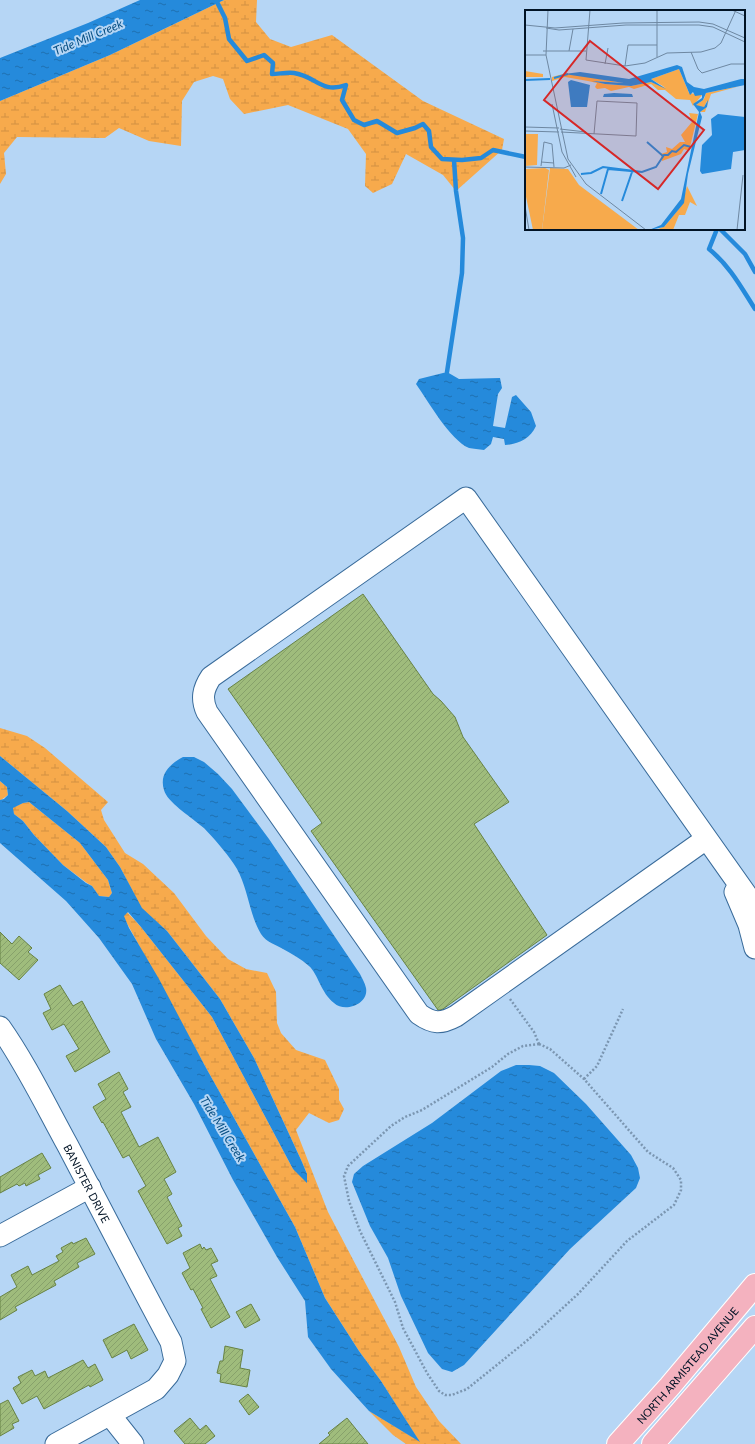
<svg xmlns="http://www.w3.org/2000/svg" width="755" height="1444" viewBox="0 0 755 1444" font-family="Lato,sans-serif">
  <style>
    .wetland { fill: url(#wetland-marsh) }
    .water { fill: url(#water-ripples); fill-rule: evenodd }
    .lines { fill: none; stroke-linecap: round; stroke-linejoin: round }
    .stream { stroke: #258adb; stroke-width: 4.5 }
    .building { fill: url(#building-hatch); stroke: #678244 }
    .minor-casing { stroke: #396b9a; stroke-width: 23 }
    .major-casing { stroke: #fff; stroke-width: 24 }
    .path { stroke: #7b96b1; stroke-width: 2.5; stroke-dasharray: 2 2; stroke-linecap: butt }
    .minor { stroke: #fff; stroke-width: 21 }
    .major { stroke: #f4b2bf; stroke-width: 22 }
    .labels { text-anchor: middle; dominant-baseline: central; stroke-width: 4; stroke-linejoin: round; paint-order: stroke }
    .street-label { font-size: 11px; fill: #011325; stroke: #b6d6f5 }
    .water-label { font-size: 12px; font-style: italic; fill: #034c81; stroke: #b6d6f5 }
    .inset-river { fill: none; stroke: #258adb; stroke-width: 2 }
    .inset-road { fill: none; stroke: #6e88a2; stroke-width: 1 }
    .view { fill: #d62828; fill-opacity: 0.15; stroke: #d62828; stroke-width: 2 }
    .inset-edge { fill: none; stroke: #011325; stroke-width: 2 }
  </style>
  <defs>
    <pattern id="wetland-marsh" width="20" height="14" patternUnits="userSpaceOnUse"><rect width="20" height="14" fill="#f7aa4c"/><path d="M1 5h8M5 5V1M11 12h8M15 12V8" fill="none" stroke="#d29142"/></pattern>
    <pattern id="water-ripples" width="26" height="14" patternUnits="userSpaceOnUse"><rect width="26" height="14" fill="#258adb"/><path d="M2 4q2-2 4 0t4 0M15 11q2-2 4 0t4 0" fill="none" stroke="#1e70b1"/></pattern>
    <pattern id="building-hatch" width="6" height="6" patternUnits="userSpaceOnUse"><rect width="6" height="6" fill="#9fbc7c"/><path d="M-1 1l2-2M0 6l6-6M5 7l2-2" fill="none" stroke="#87a16b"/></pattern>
  </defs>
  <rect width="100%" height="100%" fill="#b6d6f5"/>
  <path class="wetland" d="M224,0H257L256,22L270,39L291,47L332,35L423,101L504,139L502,150L456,191L443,175L406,154L392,184L373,193L365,186L366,154L348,129L288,105L244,114L230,99L223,79L213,76L194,82L182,101L181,146L149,141L119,128L105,138L17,137L4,153L6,174L0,184V101L110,55Z
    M0,728L27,736L45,748L108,802L101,810L104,820L125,853L143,864L174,893L206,936L228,959L246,969L267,973L276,992L277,1023L281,1033L296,1050L325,1060L339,1089V1100L344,1109L339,1120L329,1123L309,1113L296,1130L328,1212L399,1347L416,1387L439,1421L461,1444H406L393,1435L369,1411L419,1441L381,1381L359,1351L325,1298L295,1227L205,1066L123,916L127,912L141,927L212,1017L293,1169L307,1174L302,1162L254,1058L220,999L167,931L142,909L120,867L106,847L67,811L0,756Z
    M0,781L7,787L8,795L1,800H0Z
    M29,802L80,843L108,880L112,893L109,897L99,896L92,886L87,883L63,865L34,835L23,821L14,814L12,808L23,803Z"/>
  <path class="water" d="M140,0H224L110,55L0,101V58L88,23Z
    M447,372L459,379L500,378L502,388L498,394L493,426L505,428L512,397L516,395L531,412L536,426C530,439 519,444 505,445L504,439L493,437L491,444L484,450C479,449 473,449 469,448C450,440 428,401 416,384L419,379Z
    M0,756L67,811L106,847L120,867L142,908L167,931L220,999L254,1058L302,1162L307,1174V1183L293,1169L212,1017L141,927L128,912L124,916L129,928L159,979L205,1066L295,1227L325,1298L359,1351L381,1381L420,1442L369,1411L331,1369L308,1337L305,1301L277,1257L233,1180L194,1104L156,1039L132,984L99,938L66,901L0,843V800L4,799L8,795L7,787L0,781ZM29,802L80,843L108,880L112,893L109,897L99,896L92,886L86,883L63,865L34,835L23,821L14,814L13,808L23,803Z
    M183,757H194L204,762L218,774L232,789L269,839L360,974C362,978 365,983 366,988C369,1004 345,1013 334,1003C321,993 318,974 309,966C301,959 292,954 283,949C276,945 266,942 261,934C251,917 249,898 242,880C237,865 225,852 215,840C210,835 206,829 200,825C190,816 167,802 164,790C159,774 170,764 183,757Z
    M516,1065H529L540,1066L554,1073L586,1104L631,1155L638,1168L640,1178L636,1188L570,1249L464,1365L452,1372L442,1369L428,1353L401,1296L388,1258L370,1226L352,1182L354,1174L363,1166L432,1123L501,1071Z"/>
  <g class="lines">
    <path class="stream" d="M216,0L225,18L229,39L247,61L264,55L273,63L272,74C279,74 287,72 294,73C316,76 321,94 346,85L342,100L354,120L364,125L377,121L397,133L415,128L423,124L429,131L431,147L442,159L462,160L481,158L493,150L526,157
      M717,229L709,249C730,266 741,287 755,309
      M720,229L745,254L755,272
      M447,372L462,273L463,238L456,191L454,160"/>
  </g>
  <path class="building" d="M363,594L433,694L441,701L455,717L463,737L509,802L474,824L547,935L443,1009L440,1010H438L311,831L322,823L228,689Z
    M0,932L12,944L19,936L32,948L28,952L38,960L19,980L0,963Z
    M60,985L73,1006L82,1001L110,1052L75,1072L66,1056L79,1049L64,1024L52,1030L43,1013L51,1009L44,994Z
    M119,1072L128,1089L123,1092L131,1107L121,1112L139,1147L158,1137L176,1172L164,1179L172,1194L167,1197L182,1226L178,1228L182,1236L167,1244L138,1191L146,1186L129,1155L123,1158L103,1122L102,1123L93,1107L106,1099L98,1084Z
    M42,1153L51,1168L38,1175L40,1179L26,1186L25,1183L19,1186L17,1184L0,1193V1177Z
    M86,1238L95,1254L77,1263L79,1267L54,1281L56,1285L15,1307L17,1310L0,1320V1297L17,1287L11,1275L28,1266L32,1275L59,1261L56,1256L63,1252L61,1248L72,1242L73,1244Z
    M200,1244L202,1249L204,1247L206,1250L211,1248L218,1261L211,1264L217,1276L210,1279L230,1317L211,1328L201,1309L203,1308L193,1289L191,1290L182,1273L190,1268L183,1253Z
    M251,1304L260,1320L245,1328L236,1312Z
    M134,1324L148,1350L131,1359L127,1350L112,1358L103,1340Z
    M225,1346L243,1350L240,1368L250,1370L247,1387L220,1382L221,1374L217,1373L220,1361H223Z
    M83,1360L88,1368L95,1364L103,1380L90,1387L89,1385L44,1409L37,1396L22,1404L13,1388L21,1383L18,1377L32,1370L35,1376L45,1371L48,1378Z
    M248,1394L259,1407L249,1415L239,1401Z
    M8,1400L19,1421L12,1424L14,1428L0,1436V1404Z
    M190,1418L200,1430L206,1425L215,1436L205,1444H185L174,1431Z
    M347,1418L368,1444H319L330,1435L328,1433Z"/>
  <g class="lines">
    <g class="minor-casing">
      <g id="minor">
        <path d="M706,839L456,1016C441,1024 433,1024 419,1014L207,712C201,699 203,689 211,677L466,498L755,907"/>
        <path d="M735,892L749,925L755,948"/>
        <path id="s1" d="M0,1027C26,1064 46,1106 68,1146C102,1211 136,1277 171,1342L175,1361L168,1375L156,1389L56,1444"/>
        <path d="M0,1236L90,1187"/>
        <path d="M110,1415L133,1444"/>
      </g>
    </g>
    <g class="major-casing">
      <g id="major">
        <path id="s2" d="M618,1444L670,1386L755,1285"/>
        <path d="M653,1444L755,1327"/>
      </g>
    </g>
    <path class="path" d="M510,999L534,1032L539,1044
      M539,1044L550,1049L584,1079L648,1152L673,1168L681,1180V1190L674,1205L627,1241L578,1294L529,1339L467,1389L452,1395H445L439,1391L427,1373L403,1328L395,1302L360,1231L349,1201L344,1176L348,1166L391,1126L405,1117L422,1110L492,1067L508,1054L523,1046Z
      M584,1079L597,1066L623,1009"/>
    <use href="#minor" class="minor"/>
    <use href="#major" class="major"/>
  </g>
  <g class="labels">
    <g class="street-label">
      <text stroke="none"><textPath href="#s1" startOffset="179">BANISTER DRIVE</textPath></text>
      <text stroke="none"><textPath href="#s2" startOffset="105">NORTH ARMISTEAD AVENUE</textPath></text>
    </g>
    <g class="water-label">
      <text transform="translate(88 37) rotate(-23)">Tide Mill Creek</text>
      <text transform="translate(223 1129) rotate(58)">Tide Mill Creek</text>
    </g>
  </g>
  <g transform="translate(525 10)">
    <rect width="220" height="220" fill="#b6d6f5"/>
    <path d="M0,124H13L12,155L0,156ZM20,158L24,160L17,220H8L0,182V159Z" fill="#f7aa4c"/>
    <path d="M0,61L18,64V67H0Z" fill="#f7aa4c"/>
    <path d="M154,59L164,83L177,85L168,96L165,90L151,89L140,80H133L126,74L109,79L104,77L86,81L80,78L72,79L70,77L72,73L63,71L40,67L27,71V67L45,62L41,63L99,73L69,71L80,74L106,76L126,72L141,78L126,69ZM215,76L186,84L180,102H175L182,97V91L179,97L170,96L179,89L181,83ZM164,103L173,104L164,141L159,139L156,144L137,151L136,144L142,142L141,137L147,139L155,132H160L156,125L167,112ZM162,176L172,196L165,192L160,205H154L148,220H131L140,216L157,195Z" fill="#f7aa4c"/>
    <path d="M25,158L43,159L54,175L114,220H17Z" fill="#f7aa4c"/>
    <path d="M152,55L157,57L162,72L169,77L179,79L216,69H220V75L181,83L178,90L171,95L179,97L183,90L182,97L175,102L177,107L163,164L159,193L139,217L124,220L136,215L156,189L174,102L168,94L177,88V85L170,86L168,82L165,85L154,59L126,69L141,79L126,72L106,76L80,74L67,71L99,73L39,64L55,62L104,69ZM46,70L65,75L62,97H46L43,72ZM89,83L107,84L108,87H78L79,84ZM193,104L220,107V140L208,142L206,159L177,164L175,161L177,135L187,125L186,109Z" fill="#258adb"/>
    <path class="inset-river" d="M29,68L43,64M0,70L25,69M122,132L138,146M56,164L66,163L78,157L117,162M76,184L83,159L117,162L131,157L139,145H143L147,141L151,142L159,135L166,137M97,191L107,162"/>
    <path class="inset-road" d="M23,0L21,45L43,149L61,174L121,220M65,0L61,50L100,56L120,53L142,43L176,42L190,38L196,33L211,0M132,0V47M207,0L220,6M0,15L30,18L98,13L174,12L188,14L220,28M21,18L34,20L101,15H174L188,17L220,32M18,41H61M44,41L48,19M166,42L173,59L177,63L206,54H220M0,45H21M80,54L83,38M100,56L103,35H132M27,94L37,142L51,167M0,117L34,118M35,119L61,122M0,121L34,122M36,122L111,126L112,93L72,91L69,124M16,152L29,153M16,156L19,132L27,134L29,157M0,157L39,158L46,155M0,196L4,220M212,220L218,165"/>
    <path class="view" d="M65,31L179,120L133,179L19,90Z"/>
    <rect width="220" height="220" class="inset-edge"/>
  </g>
</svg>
